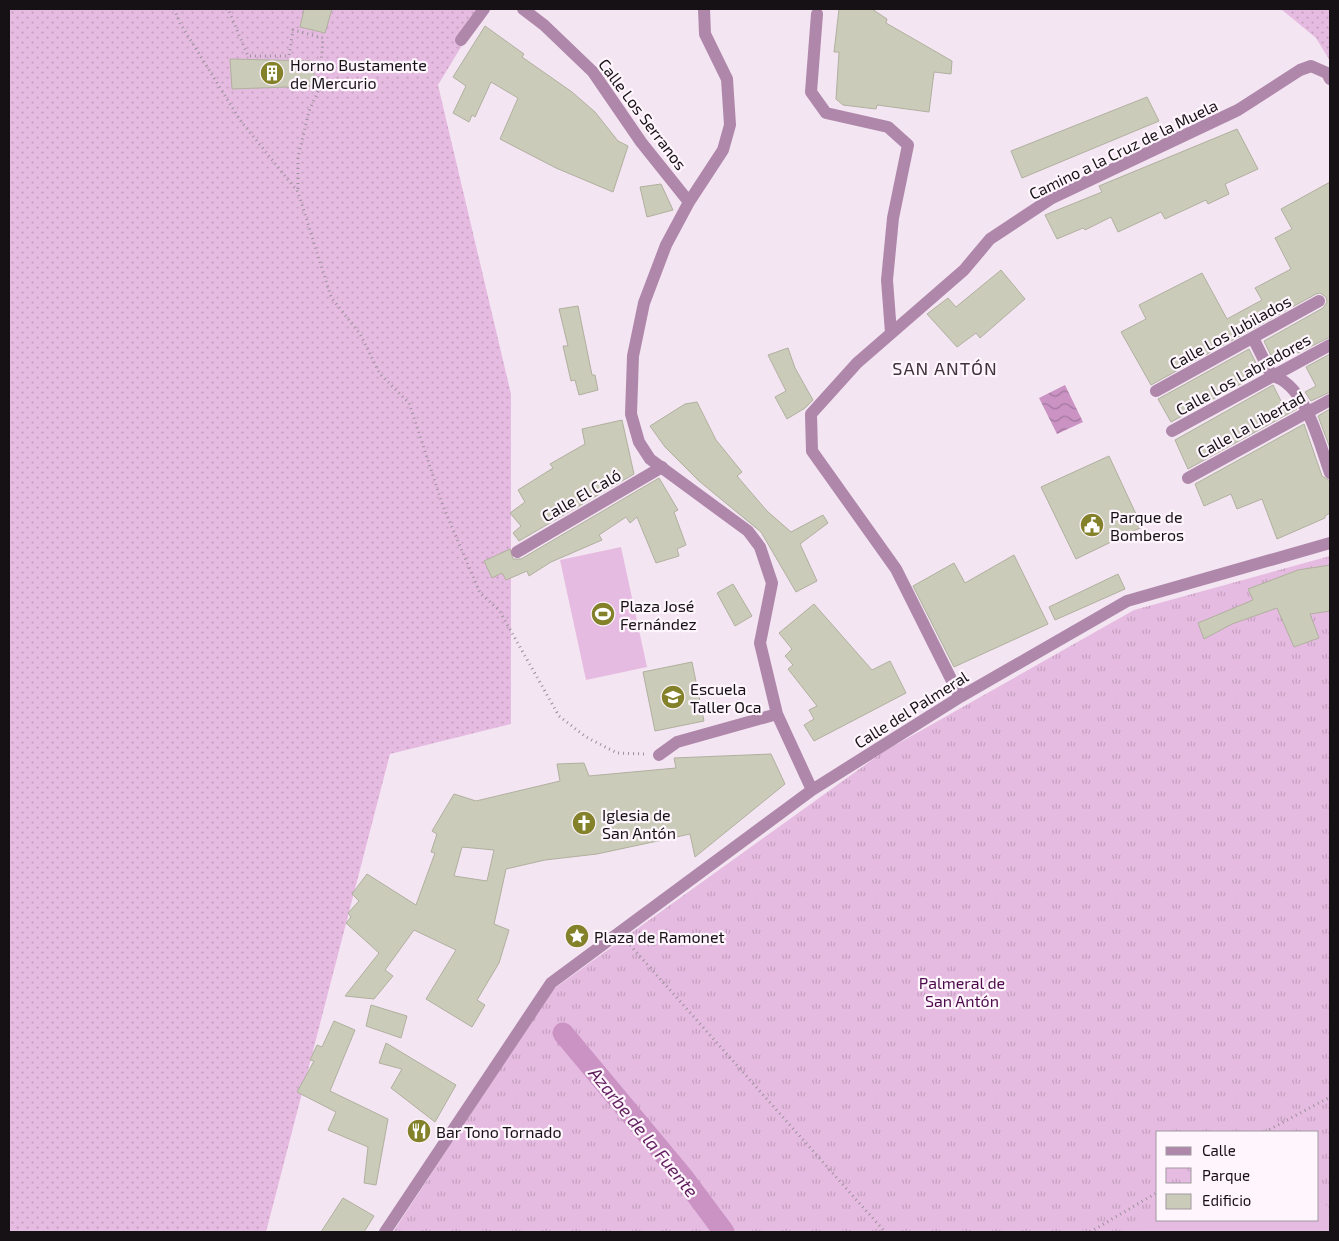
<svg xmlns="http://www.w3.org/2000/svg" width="1339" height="1241" viewBox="0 0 1339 1241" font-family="'Exo 2',sans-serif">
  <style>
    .grass { fill: url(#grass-dots) }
    .park { fill: url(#park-tufts); fill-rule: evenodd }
    .garden { fill: #e6bbe1 }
    .water { fill: url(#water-waves) }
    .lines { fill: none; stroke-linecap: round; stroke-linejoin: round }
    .canal { stroke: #ca93c4; stroke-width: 21 }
    .building { fill: #cbcbba; stroke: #b0b09f; fill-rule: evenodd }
    .path { stroke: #9c919b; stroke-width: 3; stroke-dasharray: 1 4; stroke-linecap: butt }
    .pedestrian { stroke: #af87ab; stroke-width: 12 }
    .minor { stroke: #af87ab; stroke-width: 12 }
    .labels { text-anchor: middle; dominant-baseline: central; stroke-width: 4.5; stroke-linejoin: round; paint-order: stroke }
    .poi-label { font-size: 16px; fill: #161115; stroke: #fef5fd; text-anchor: start }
    .street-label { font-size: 16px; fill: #161115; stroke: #fef5fd }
    .park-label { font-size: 16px; fill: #4d0a4b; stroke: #fef5fd }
    .neighbourhood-label { font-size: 18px; letter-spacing: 1px; fill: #3f333d; stroke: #fef5fd }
    .water-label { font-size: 18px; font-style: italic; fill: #601f5d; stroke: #fef5fd }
  </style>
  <defs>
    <pattern id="grass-dots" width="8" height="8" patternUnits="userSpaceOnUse" patternTransform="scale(1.25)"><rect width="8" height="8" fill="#e6bbe1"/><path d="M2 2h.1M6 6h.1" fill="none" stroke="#c5a0c0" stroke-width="1.8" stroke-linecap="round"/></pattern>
    <pattern id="park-tufts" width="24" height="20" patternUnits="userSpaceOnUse" patternTransform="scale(1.25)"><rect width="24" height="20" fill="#e6bbe1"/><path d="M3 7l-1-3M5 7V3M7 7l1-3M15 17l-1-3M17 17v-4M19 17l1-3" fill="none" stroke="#c5a0c0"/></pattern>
    <pattern id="water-waves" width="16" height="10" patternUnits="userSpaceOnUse" patternTransform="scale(1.25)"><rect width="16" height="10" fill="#ca93c4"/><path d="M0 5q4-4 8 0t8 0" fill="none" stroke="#a3779e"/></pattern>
  </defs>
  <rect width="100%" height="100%" fill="#f4e5f2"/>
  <path class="grass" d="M9,9H484L438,85L511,394V724L390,754L266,1232H9Z
    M1281,9H1330V61L1316,38Z"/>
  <path class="park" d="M1330,556V1232H393L552,990L883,752L1134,610ZM1158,1132H1318V1220H1158Z"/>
  <path class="garden" d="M621,547L647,667L586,680L560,560Z
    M1318,1191L1330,1211V1232H1126L1158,1213V1220H1318Z"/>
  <path class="water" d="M1065,385L1083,422L1057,434L1039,398Z"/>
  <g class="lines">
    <path class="canal" d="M563,1033L683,1177L724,1232"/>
  </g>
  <path class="building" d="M304,9H332L325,33L300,27Z
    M839,9H872L887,19L886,23L952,61L951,74L934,72L929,112L877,105L876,109L843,105L836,99L839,52H834Z
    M485,26L524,54L522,57L572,92L595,112L618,141L628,146L613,192L556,168L500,139L518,98L491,82L475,117L472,115L469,122L453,113L466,86L453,77Z
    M230,59L313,61L315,86L232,89Z
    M1147,97L1159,121L1022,178L1011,151Z
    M1237,129L1258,169L1225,184L1229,194L1208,204L1206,200L1165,219L1161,212L1118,232L1111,217L1085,230L1083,228L1057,239L1045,215L1102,192L1099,186Z
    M1330,182V337L1298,353L1297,351L1274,362L1264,341L1323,308L1327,302L1326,297L1320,293L1316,294L1151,385L1121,332L1146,319L1139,305L1202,273L1227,319L1262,300L1255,288L1291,269L1275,238L1292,229L1281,209Z
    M661,184L673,210L647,217L640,187Z
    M1001,270L1025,299L980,338L976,333L957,347L927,314L948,298L956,307Z
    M578,306L592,375H595L598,390L579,395L575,380L571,381L563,346H568L559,309Z
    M788,348L795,368L813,400L805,408L787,419L775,397L786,391L768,355Z
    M1249,349L1261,373L1171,422L1158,399Z
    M1330,354V392L1311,401L1305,392L1316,386L1306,367Z
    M1273,385L1283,405L1291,400L1297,409L1188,469L1175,440Z
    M697,402L716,440L742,472L737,476L767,511L791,532L823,515L828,523L800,544L817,581L796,592L761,532L699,481L665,447L650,426L685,404Z
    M1330,409V448L1318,416Z
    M622,420L634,474L519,541L513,533L521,526L510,513L525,502L518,490L553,468L550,464L585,444L582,429Z
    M1304,424L1322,476L1330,481V513L1325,516V518L1277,539L1262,499L1237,509L1231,494L1204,506L1195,484Z
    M1109,456L1142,527L1076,559L1041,487Z
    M659,478L678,510L674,512L686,545L677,549L679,556L656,563L637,517L630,523L626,517L599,535L602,540L551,562L529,576L527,571L506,580L502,573L492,578L484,561L510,549L513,559H521Z
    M1014,555L1048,624L954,667L913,586L954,563L965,583Z
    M1330,565V611L1310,614L1319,638L1294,647L1277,608L1232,624L1204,639L1198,623L1253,600L1248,589L1298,570Z
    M1118,574L1125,589L1055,620L1049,607Z
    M733,584L752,616L735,626L717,593Z
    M814,604L872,670L890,661L906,693L814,741L804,725L814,719L809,710L817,706L788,669L793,665L785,656L792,649L779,633Z
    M692,662L704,721L655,731L643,672Z
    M771,754L785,784L695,857L690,834L597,854L545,860L506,869L494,924L509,930L499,963L477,1000L485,1005L472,1027L426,999L456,950L414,930L385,970L393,976L374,999L345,996L379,953L346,923L351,917L348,913L359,901L352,894L367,874L416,905L435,853L431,852L437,834L432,831L454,794L476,801L560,781L557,764L584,763L589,776L676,768L674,758ZM462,847L494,850L487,881L454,876Z
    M371,1005L407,1016L401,1038L366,1026Z
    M334,1021L355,1030L330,1091L388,1119L376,1185L364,1183L368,1147L328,1130L336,1112L297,1092L314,1061L310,1060L317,1045L322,1047Z
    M386,1043L456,1085L435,1122L391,1088L402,1069L379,1063Z
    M343,1198L374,1216L364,1232H321Z"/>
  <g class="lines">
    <path class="path" d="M174,9L180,23L240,120L298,192L331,297L360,334L380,374L409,403L443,506L480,593L499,610L559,716L586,737L617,753L644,754
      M226,9H228L248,56H289L293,30L323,38L319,89L309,111L298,157V192
      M630,945L885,1232
      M1265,1132L1330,1097
      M1090,1232L1158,1192"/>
    <path class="pedestrian" d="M1156,391L1319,301
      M517,552L662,467"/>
    <path class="minor" d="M523,9L544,25L593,72L641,142L689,202
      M704,9L705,34L727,79L730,125L723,150L689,202L666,245L644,303L633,356L631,414L639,442L650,459L748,531L760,547L772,583L760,643L777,714L812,790
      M817,14L811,92L826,113L888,127L908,145L893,218L887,280L891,333
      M461,40L484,9
      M1253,338L1272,376C1305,383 1320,445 1330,473
      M1172,431L1330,345
      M1188,478L1330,400
      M960,697L896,569L812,451L811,414L857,363L964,270L990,239L1052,198L1238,110L1300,70L1311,66L1327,73L1330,79
      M659,755L677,742L777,714
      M385,1232L551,983L812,790L960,697L1127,601L1330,543"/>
  </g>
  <defs>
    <g id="building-disc" transform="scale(1.25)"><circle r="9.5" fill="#83812a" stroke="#fef5fd"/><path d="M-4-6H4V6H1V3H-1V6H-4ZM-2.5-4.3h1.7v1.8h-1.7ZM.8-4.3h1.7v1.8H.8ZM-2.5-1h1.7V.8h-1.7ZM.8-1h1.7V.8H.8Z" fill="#fff"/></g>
    <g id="civic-disc" transform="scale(1.25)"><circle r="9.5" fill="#83812a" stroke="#fef5fd"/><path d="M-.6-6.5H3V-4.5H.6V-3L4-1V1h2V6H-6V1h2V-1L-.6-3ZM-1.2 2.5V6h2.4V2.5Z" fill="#fff"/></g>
    <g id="stadium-disc" transform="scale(1.25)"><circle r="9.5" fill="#83812a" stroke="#fef5fd"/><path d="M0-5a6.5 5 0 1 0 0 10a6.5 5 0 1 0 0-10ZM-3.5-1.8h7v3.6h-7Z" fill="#fff"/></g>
    <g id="school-disc" transform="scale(1.25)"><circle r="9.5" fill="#83812a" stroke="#fef5fd"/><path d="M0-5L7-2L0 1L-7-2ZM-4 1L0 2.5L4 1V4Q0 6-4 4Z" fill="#fff"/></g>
    <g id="church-disc" transform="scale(1.25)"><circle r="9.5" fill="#83812a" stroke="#fef5fd"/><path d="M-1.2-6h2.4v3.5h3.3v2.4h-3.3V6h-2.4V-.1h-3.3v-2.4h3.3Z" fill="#fff"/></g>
    <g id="sight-disc" transform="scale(1.25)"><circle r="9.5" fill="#83812a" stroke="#fef5fd"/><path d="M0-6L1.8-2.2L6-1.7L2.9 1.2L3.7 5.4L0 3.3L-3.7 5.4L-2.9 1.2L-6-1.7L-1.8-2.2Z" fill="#fff"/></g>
    <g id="restaurant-disc" transform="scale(1.25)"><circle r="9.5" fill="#83812a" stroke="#fef5fd"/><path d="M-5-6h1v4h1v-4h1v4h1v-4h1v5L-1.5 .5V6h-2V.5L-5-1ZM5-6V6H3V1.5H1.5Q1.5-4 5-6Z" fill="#fff"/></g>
  </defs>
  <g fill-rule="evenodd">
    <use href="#building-disc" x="272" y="73"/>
    <use href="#civic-disc" x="1092" y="525"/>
    <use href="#stadium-disc" x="603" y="614"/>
    <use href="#school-disc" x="673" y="697"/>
    <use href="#church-disc" x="584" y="823"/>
    <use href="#sight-disc" x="577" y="936"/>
    <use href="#restaurant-disc" x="419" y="1131"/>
  </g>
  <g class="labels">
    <g class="poi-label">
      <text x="290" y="64">Horno Bustamente<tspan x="290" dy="18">de Mercurio</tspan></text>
      <text x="1110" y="516">Parque de<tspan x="1110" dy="18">Bomberos</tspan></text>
      <text x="620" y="605">Plaza José<tspan x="620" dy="18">Fernández</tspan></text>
      <text x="690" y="688">Escuela<tspan x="690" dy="18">Taller Oca</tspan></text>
      <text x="602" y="814">Iglesia de<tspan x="602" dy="18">San Antón</tspan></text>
      <text x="594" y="936">Plaza de Ramonet</text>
      <text x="436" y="1131">Bar Tono Tornado</text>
    </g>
    <g class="street-label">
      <text transform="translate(643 114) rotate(53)">Calle Los Serranos</text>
      <text transform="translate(1123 149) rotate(-26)">Camino a la Cruz de la Muela</text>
      <text transform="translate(1230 332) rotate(-29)">Calle Los Jubilados</text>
      <text transform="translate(1243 374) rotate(-29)">Calle Los Labradores</text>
      <text transform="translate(1251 424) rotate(-29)">Calle La Libertad</text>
      <text transform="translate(581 495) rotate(-30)">Calle El Caló</text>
      <text transform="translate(911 709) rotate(-32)">Calle del Palmeral</text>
    </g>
    <g class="park-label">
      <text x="962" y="982">Palmeral de<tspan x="962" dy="18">San Antón</tspan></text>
    </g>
    <g class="neighbourhood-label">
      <text x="945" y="368">SAN ANTÓN</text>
    </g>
    <g class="water-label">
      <text transform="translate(644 1132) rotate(51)">Azarbe de la Fuente</text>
    </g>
  </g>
  <rect width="1339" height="1241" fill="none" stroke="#161115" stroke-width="20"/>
  <rect x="1156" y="1131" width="162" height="90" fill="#fef5fd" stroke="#a19aa0"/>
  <rect x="1166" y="1147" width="25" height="8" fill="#af87ab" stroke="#a19aa0"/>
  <text x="1202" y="1156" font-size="15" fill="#161115">Calle</text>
  <rect x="1166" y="1168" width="25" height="15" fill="url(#park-tufts)" stroke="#a19aa0"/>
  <text x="1202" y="1181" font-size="15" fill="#161115">Parque</text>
  <rect x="1166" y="1194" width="25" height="15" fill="#cbcbba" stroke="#a19aa0"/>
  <text x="1202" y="1206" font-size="15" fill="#161115">Edificio</text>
</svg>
